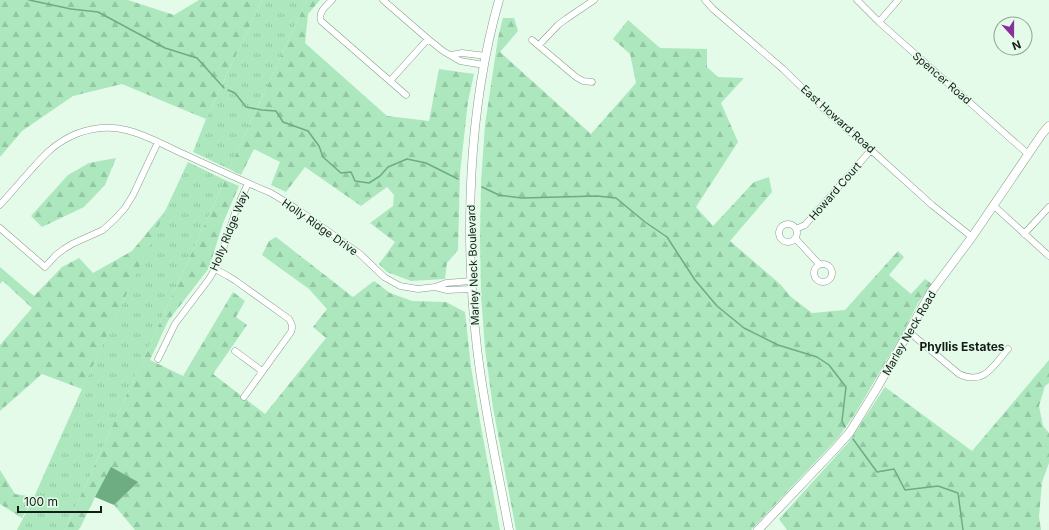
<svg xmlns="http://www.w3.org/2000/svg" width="1049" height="530" viewBox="0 0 1049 530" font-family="Inter,sans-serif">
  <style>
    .grass { fill: url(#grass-tufts) }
    .forest { fill: url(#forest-firs) }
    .water { fill: #6dad81 }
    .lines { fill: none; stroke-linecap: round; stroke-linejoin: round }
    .stream { stroke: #6dad81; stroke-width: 1.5 }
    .street-casing { stroke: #869c8c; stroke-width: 7 }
    .secondary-casing { stroke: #869c8c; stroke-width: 9 }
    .street { stroke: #fff; stroke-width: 6 }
    .secondary { stroke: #fff; stroke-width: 8 }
    .labels { text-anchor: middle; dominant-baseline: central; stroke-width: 3; stroke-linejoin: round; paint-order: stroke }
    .street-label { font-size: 11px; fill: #141c16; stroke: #e4fbea }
    .neighbourhood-label { font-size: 12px; font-weight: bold; fill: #141c16; stroke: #e4fbea }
  </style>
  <defs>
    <pattern id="grass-tufts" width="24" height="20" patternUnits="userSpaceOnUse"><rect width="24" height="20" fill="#ace7bd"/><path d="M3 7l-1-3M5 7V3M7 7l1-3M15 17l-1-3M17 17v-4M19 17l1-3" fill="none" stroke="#93c6a2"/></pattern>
    <pattern id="forest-firs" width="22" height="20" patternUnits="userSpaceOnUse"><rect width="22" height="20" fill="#ace7bd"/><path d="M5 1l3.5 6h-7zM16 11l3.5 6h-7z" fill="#93c6a2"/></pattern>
  </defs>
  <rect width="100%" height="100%" fill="#e4fbea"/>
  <path class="grass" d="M262,0H307L229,169L193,152L206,119Z
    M188,162L225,180L65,530H17L34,497L82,389Z"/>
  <path class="forest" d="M0,0H128L174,15L199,0H262L206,119L122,84L73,96L22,131L0,157Z
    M307,0H320L308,14L305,43L387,116L429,121L439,69L474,74L468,101L460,173L458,250L447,263L445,279L411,281L387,272L379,264L395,242L370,223L393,206L394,195L387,187L361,206L305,167L286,192L271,185L280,162L254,149L241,175L229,169Z
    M503,18H514L518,31L500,52L591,134L636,83L630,54L613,39L628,20L660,48L707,49V67L718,77L744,78L721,103L738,142L696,207L713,226L754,182L769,177L772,192L730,241L781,285L790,296L812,313L845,310L898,251L904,257L889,275L911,294L925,279L932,284L918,303L901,336L855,414L838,438L751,530H516L493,408L485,349L481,295L480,239L481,183L485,125L498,38Z
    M116,158L105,185L84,207L42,227L31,216L68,175L89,163Z
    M225,180L239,186L223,223L209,268L168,321L150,360L183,376L233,292L245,301L236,317L247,325L213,374L265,414L326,338L313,327L327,309L309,289L262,255L269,241L276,237L353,297L374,281L390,293L412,301L446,302L465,312L471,367L480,421L500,530H135L114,505L138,482L95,497L80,528L78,530H65Z
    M166,210L82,389L42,374L0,411V345L32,308L3,281L0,284V267L34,296L62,267L79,258L93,273L132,251Z
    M1049,360V383L1045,386L1039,406L1043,426L1049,433V463L1042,482L1039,517L1041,530H787L779,519L848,443L885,387L972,451Z
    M0,470L15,494L34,497L22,518L0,504Z"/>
  <path class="water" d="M111,467L138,482L114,505L95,497Z"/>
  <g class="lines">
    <path class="stream" d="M29,0L71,9L98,12L165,48L197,58L224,88
      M228,90L235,93L246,107L262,110L276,111L283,122L308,131L319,146L323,157L341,173L351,172L355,181L369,183L380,176L388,167L407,159L426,163L458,179
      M482,187L499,195L522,198L597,196L616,198L645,222L667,237L695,280L717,306L744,328L778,345L817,357L829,365L846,387L842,421L845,427
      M853,439L877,472L894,469L905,490L938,486L958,493L963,530"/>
    <g class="street-casing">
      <path id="street" d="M332,0C326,6 318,12 321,21L406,95
        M383,0L428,39L443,51L460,61L484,65
        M705,0L713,9L783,69L823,108L871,150L932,205L972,237
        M857,0L879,22L1028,154
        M879,22L898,0
        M532,40L576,77L583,81L592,82
        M539,45L558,25L566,19L594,0
        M451,55L462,53L486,56
        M390,81L428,39
        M0,205C10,194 20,182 30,171C41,159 50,148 64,140C82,129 105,125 126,130C144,134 162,144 179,152C210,166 240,180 271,193L297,209L360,254L384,277L400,286L418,289L435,287L446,283L471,281
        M993,205L1049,256
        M779 233a9 9 0 1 1 18 0a9 9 0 1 1-18 0Z
        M0,228L45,267L56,255L64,249L72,244L103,230L115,219L125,208L133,195L158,142
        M796,229L805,225L871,150
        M1024,234L1049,207
        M795,238L819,264
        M814 273a9 9 0 1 1 18 0a9 9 0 1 1-18 0Z
        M215,269L228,276L236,281L289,319C292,324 293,327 291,332L244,397
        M435,287L447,290L472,289
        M909,332L959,374C984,386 993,366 1008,349
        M235,351L262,371
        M158,359L175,324L209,279L215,269L222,252L236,210L248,183"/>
    </g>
    <g class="secondary-casing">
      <path id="secondary" d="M499,0C468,109 464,235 477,348C484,409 498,470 509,530
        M758,530L836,448L850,432L877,388L931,292L972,237L1042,134L1049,126"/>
    </g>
    <use href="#street" class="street"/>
    <use href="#secondary" class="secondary"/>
  </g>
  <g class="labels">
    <g class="street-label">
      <text transform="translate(942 78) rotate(41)">Spencer Road</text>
      <text transform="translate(838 119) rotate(42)">East Howard Road</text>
      <text transform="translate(835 191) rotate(-49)">Howard Court</text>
      <text transform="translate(320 227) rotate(35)">Holly Ridge Drive</text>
      <text transform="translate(229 231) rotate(-68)">Holly Ridge Way</text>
      <text transform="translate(473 265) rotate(-92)">Marley Neck Boulevard</text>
      <text transform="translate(909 333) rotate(-60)">Marley Neck Road</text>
    </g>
    <g class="neighbourhood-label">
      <text x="962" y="346">Phyllis Estates</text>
    </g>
  </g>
  <g transform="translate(1013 36) rotate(159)"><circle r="19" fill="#e4fbea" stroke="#91a295"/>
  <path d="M0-3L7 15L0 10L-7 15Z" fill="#8a2f9a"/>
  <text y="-6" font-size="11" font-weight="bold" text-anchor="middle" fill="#141c16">N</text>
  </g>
  <path d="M18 506v6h83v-6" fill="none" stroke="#141c16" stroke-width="2"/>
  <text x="24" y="506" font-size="12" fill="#141c16" stroke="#e4fbea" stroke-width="3" paint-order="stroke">100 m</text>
</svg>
